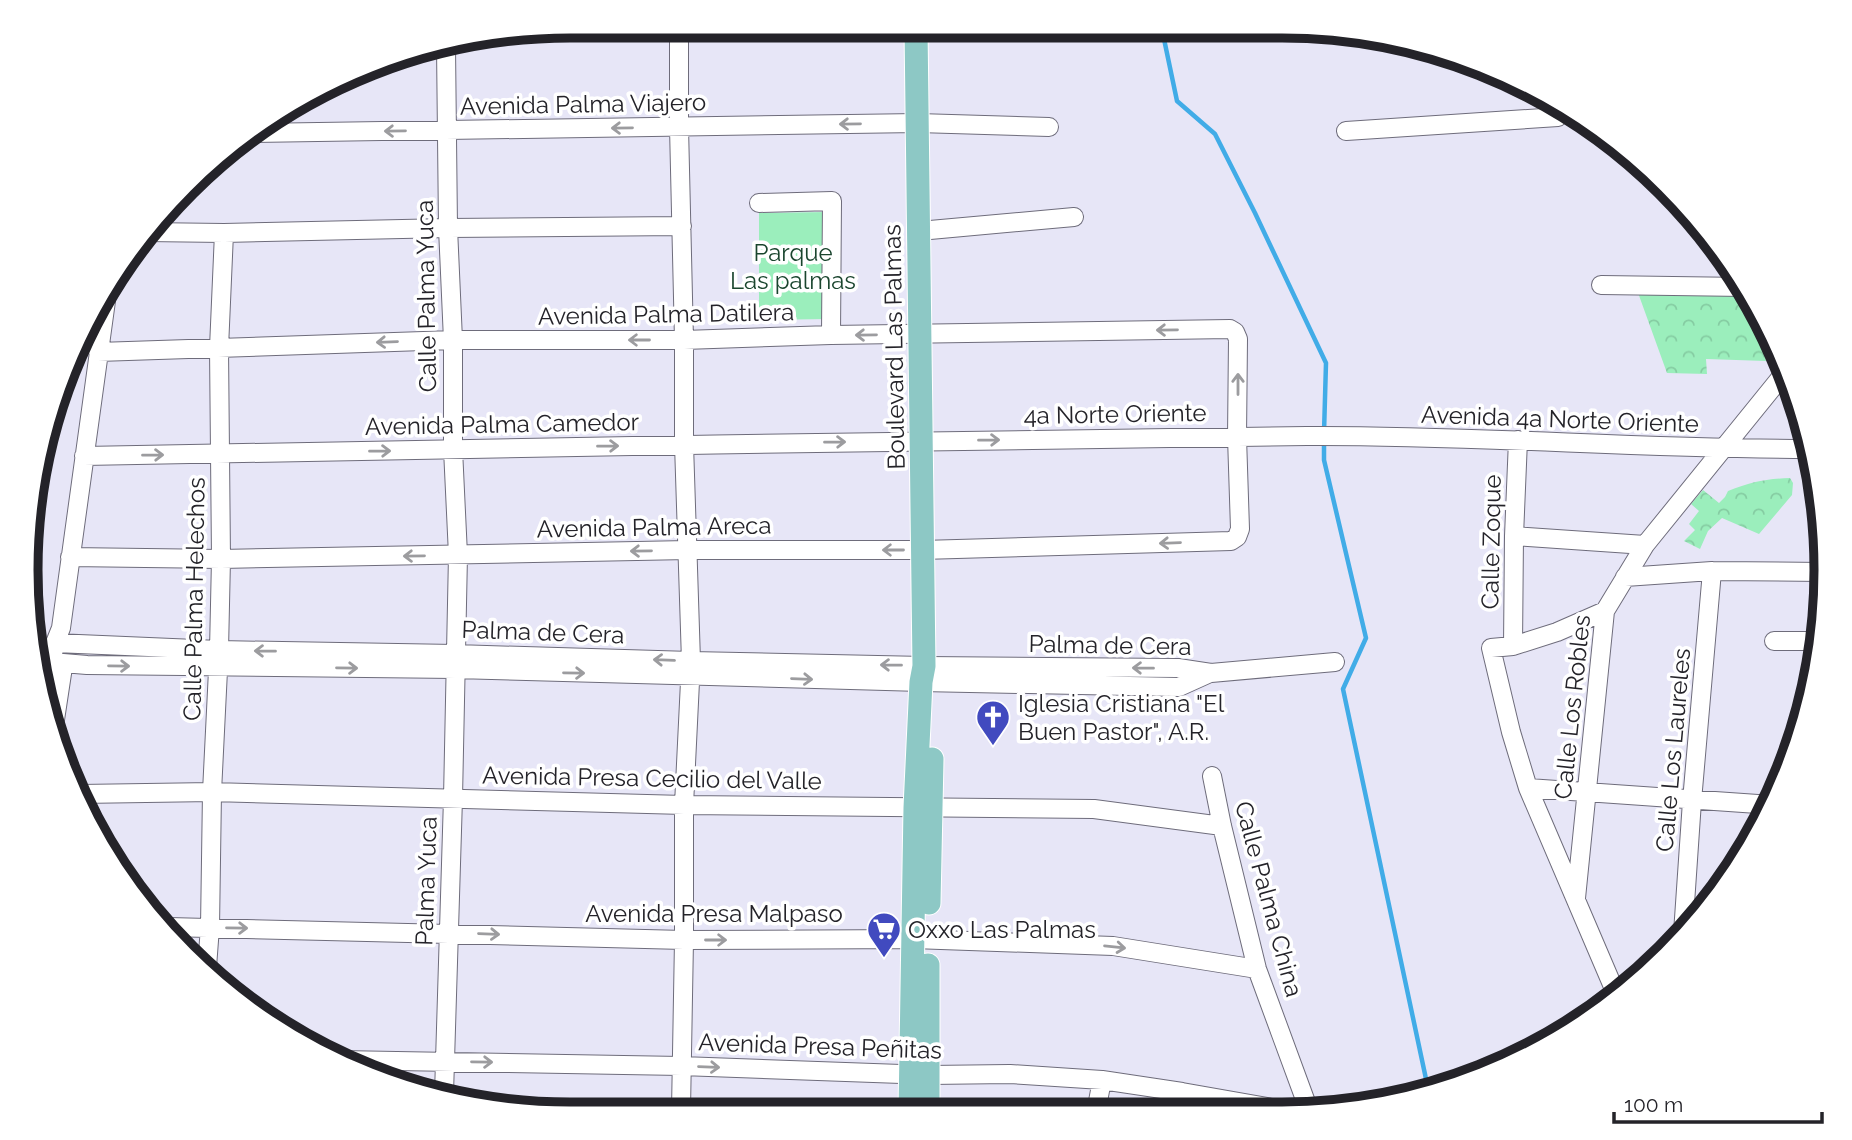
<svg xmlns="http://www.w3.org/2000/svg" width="1852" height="1140" viewBox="0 0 1852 1140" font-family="Raleway,sans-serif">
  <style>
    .forest { fill: url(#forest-crowns) }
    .park { fill: #9beebc }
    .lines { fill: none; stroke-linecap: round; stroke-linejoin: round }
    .stream { stroke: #41ace7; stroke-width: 4.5 }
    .minor-casing { stroke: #6e6c7b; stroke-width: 20 }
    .major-casing { stroke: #fff; stroke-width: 25 }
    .minor { stroke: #fff; stroke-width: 18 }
    .major { stroke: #8dc8c5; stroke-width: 23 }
    .oneway { stroke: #9c9c9f }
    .labels { text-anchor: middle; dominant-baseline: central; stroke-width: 7; stroke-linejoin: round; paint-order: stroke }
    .street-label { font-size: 24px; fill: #242329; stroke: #fff }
    .park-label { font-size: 24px; fill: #1a452e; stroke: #fff }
    .poi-label { font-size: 24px; fill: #242329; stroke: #fff; text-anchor: start }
    .rim { fill: none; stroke: #242329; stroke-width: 9 }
  </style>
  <defs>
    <pattern id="forest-crowns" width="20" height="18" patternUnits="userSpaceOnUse" patternTransform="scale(1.75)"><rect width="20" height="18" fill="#9beebc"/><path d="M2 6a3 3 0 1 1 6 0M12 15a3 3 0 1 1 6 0" fill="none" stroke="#85cca2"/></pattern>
  </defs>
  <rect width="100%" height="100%" fill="#e7e6f7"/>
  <path class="forest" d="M1637,290L1750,294L1766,326L1760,328L1766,361L1706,359L1707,374L1667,373Z
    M1790,478L1793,483L1792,495L1759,534L1722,518L1708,531L1700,549L1684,541L1695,530L1689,524L1699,511L1691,504L1703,490L1719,503L1725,497L1728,491C1751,482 1765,479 1790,478Z"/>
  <path class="park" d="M828,212V319L759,320V213Z"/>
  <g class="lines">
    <path class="stream" d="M1156,30L1164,39L1177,101L1215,134L1255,213L1326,363L1324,433
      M1324,442V460L1366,638L1343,689L1429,1093"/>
    <g class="minor-casing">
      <path id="minor" d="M679,27V127L684,340V444L691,661L684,805V940L681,1110
        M1346,131L1558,117L1554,104
        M250,133L918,123L1049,127
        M759,203L832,201L831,335
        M919,231L1074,217
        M146,232L224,233L448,228L682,226
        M1601,285L1745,287
        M84,456C492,450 899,439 1307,436C1475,435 1642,449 1810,449
        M1514,536L1645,545
        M70,557L221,559L688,550H922L1231,541L1237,537L1240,529L1237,437L1238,339L1235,332L1230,329L831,335L684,340H453L98,352
        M1625,577L1712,571L1823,572
        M1605,611L1557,632L1513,646L1491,648L1511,732L1528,788L1617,996
        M1774,641H1819
        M55,643L219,650L455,654L691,661L924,666L1178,668L1211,673L1335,662
        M1513,646L1514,536L1518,440
        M51,662L87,665L455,669L921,682L1179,687L1210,673
        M46,692L55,643L61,628L106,301
        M53,733L63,667
        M1212,776L1222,826L1257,969L1310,1113
        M1528,788L1772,805
        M80,794L212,792L684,805L1094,809L1222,826
        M1576,898L1605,611L1645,545L1786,371
        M169,927L684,940L913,939L1113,946L1257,969
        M1683,933L1692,801L1712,571
        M207,967L210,927L212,792L219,650L221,559L219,348L224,233
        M340,1060L681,1066L929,1075L1010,1074L1102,1080L1182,1092L1295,1112
        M444,1094L453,798L458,555L453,449V340L448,228L446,47
        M1096,1112L1102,1080
        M1179,1112L1182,1092"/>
    </g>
    <g class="major-casing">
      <path id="major" d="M929,903L932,759
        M928,965V1111
        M910,1111L915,808L921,682L924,666L916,28"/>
    </g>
    <use href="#minor" class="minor"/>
    <use href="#major" class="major"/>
  </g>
  <defs><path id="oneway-shaft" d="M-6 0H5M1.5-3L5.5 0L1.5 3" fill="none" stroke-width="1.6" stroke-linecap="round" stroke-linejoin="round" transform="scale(1.75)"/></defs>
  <g class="oneway">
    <use href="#oneway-shaft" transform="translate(850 124) rotate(179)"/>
    <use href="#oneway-shaft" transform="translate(622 128) rotate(179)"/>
    <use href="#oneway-shaft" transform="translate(395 131) rotate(179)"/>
    <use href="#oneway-shaft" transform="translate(1167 330) rotate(179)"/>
    <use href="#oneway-shaft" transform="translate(866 335) rotate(179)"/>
    <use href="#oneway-shaft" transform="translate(639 340) rotate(180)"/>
    <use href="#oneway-shaft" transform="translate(387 342) rotate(178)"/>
    <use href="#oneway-shaft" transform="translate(1238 384) rotate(-90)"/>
    <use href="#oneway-shaft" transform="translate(989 440) rotate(-1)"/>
    <use href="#oneway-shaft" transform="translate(835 442) rotate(-1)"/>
    <use href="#oneway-shaft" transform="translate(608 446) rotate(-1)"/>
    <use href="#oneway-shaft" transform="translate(380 451) rotate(-1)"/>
    <use href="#oneway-shaft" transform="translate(153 455) rotate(-1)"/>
    <use href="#oneway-shaft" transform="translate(1170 543) rotate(178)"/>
    <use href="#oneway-shaft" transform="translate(893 550) rotate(-180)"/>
    <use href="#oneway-shaft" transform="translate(641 551) rotate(179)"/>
    <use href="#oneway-shaft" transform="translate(414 556) rotate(179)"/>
    <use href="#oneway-shaft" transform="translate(265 651) rotate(-179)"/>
    <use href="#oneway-shaft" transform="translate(664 660) rotate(-178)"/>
    <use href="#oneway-shaft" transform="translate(891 665) rotate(-179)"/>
    <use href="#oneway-shaft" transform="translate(119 666) rotate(1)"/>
    <use href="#oneway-shaft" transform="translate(347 668) rotate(1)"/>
    <use href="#oneway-shaft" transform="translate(1143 668) rotate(-179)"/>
    <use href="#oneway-shaft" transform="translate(574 673) rotate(1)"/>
    <use href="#oneway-shaft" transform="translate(802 679) rotate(2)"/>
    <use href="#oneway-shaft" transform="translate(237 928) rotate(1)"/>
    <use href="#oneway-shaft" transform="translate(489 934) rotate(2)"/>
    <use href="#oneway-shaft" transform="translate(716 940)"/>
    <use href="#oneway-shaft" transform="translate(1115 947) rotate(6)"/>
    <use href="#oneway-shaft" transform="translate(482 1062) rotate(1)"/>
    <use href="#oneway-shaft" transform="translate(709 1067) rotate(2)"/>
  </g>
  <defs>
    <g id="church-pin" transform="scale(1.75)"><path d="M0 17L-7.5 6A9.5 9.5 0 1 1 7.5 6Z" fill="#414abf" stroke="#fff"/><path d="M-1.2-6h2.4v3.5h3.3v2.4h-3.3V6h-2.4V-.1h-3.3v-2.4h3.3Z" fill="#fff"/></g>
    <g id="supermarket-pin" transform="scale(1.75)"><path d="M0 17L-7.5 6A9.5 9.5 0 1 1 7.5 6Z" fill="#414abf" stroke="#fff"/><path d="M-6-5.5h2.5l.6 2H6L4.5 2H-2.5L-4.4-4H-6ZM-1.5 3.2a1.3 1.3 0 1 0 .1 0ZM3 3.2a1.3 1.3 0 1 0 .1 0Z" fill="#fff"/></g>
  </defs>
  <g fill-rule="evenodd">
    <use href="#church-pin" x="993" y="717"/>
    <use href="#supermarket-pin" x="884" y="929"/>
  </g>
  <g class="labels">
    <g class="street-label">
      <text transform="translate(583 104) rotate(-1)">Avenida Palma Viajero</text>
      <text transform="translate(426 296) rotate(-91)">Calle Palma Yuca</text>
      <text transform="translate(666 314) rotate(-1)">Avenida Palma Datilera</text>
      <text transform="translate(894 347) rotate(-91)">Boulevard Las Palmas</text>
      <text transform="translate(1115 414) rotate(-1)">4a Norte Oriente</text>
      <text transform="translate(1560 419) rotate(2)">Avenida 4a Norte Oriente</text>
      <text transform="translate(502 424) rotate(-1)">Avenida Palma Camedor</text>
      <text transform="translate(654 527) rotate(-1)">Avenida Palma Areca</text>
      <text transform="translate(1491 542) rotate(-89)">Calle Zoque</text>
      <text transform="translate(194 599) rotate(-89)">Calle Palma Helechos</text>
      <text transform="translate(543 632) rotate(2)">Palma de Cera</text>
      <text transform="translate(1110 645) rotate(1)">Palma de Cera</text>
      <text transform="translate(1572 707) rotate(-84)">Calle Los Robles</text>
      <text transform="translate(1673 750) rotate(-85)">Calle Los Laureles</text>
      <text transform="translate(652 778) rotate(1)">Avenida Presa Cecilio del Valle</text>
      <text transform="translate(426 881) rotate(-88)">Palma Yuca</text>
      <text transform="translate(1269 899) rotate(75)">Calle Palma China</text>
      <text x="714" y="913">Avenida Presa Malpaso</text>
      <text transform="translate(820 1046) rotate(2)">Avenida Presa Peñitas</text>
    </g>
    <g class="park-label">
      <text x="793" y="252">Parque<tspan x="793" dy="28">Las palmas</tspan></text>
    </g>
    <g class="poi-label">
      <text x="1018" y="703">Iglesia Cristiana "El<tspan x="1018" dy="28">Buen Pastor", A.R.</tspan></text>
      <text x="908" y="929">Oxxo Las Palmas</text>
    </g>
  </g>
  <path d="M0 0H1852V1140H0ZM570 38H1282A532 532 0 0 1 1814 570V570A532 532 0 0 1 1282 1102H570A532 532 0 0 1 38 570V570A532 532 0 0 1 570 38Z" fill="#fff" fill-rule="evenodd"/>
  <path class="rim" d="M570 38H1282A532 532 0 0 1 1814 570V570A532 532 0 0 1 1282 1102H570A532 532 0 0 1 38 570V570A532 532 0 0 1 570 38Z"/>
  <path d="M1614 1112v10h208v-10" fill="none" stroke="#242329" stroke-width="3.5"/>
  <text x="1624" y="1112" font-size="21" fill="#242329" stroke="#ffffff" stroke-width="5" paint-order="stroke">100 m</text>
</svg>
